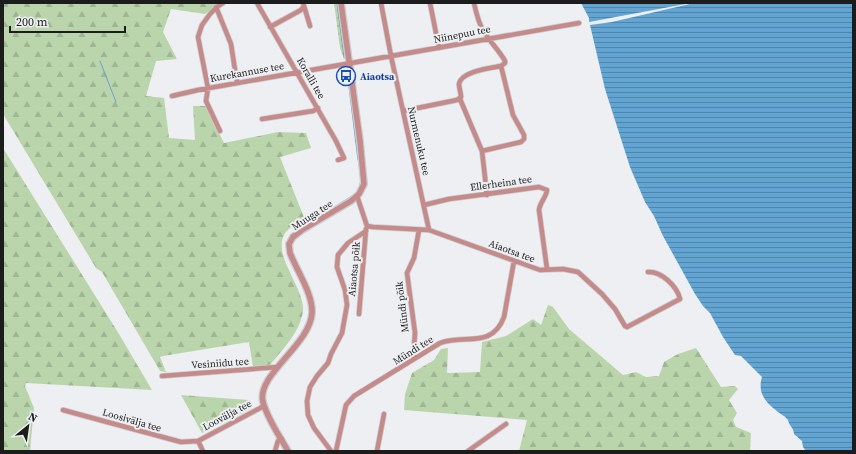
<svg xmlns="http://www.w3.org/2000/svg" width="856" height="454" viewBox="0 0 856 454" font-family="'Source Serif 4',serif">
  <style>
    .grass { fill: url(#grass-dots) }
    .forest { fill: url(#forest-firs) }
    .water { fill: url(#water-rules) }
    .lines { fill: none; stroke-linecap: round; stroke-linejoin: round }
    .stream { stroke: #63a5d2; stroke-width: 1 }
    .minor-casing { stroke: #cccdd0; stroke-width: 6 }
    .tertiary-casing { stroke: #cccdd0; stroke-width: 8 }
    .minor { stroke: #c48b8a; stroke-width: 4.5 }
    .tertiary { stroke: #c48b8a; stroke-width: 5.5 }
    .labels { text-anchor: middle; dominant-baseline: central; stroke-width: 4; stroke-linejoin: round; paint-order: stroke }
    .street-label { font-size: 10px; fill: #1c1c1d; stroke: #eeeff2 }
    .transit-label { font-size: 10px; font-weight: bold; fill: #164399; stroke: #eeeff2; text-anchor: start }
  </style>
  <defs>
    <pattern id="grass-dots" width="8" height="8" patternUnits="userSpaceOnUse"><rect width="8" height="8" fill="#bad5ab"/><path d="M2 2h.1M6 6h.1" fill="none" stroke="#9fb693" stroke-width="1.8" stroke-linecap="round"/></pattern>
    <pattern id="forest-firs" width="22" height="20" patternUnits="userSpaceOnUse"><rect width="22" height="20" fill="#bad5ab"/><path d="M5 1l3.5 6h-7zM16 11l3.5 6h-7z" fill="#9fb693"/></pattern>
    <pattern id="water-rules" width="6" height="5" patternUnits="userSpaceOnUse"><rect width="6" height="5" fill="#63a5d2"/><path d="M0 2.5h6" fill="none" stroke="#5186aa"/></pattern>
  </defs>
  <rect width="100%" height="100%" fill="#eeeff2"/>
  <path class="grass" d="M334,3H339L347,58L344,59L340,48Z"/>
  <path class="forest" d="M6,3H223L205,14L171,9L163,32L177,59L156,61L146,96L164,98L169,138L195,140L193,106H206L224,143L278,132L306,133L311,148L280,157L305,220C300,223 293,225 289,229C266,249 305,287 303,310C301,331 283,349 270,365L253,367L249,342L163,356L160,357L166,372L160,371L102,272L96,268L3,114V4Z
    M3,148L119,334L152,390L26,383L25,386L34,408L30,451H3Z
    M548,305L553,307L569,329L623,375L636,372L646,377L659,376L664,362L678,354L696,348L721,387L735,386L738,389L729,400L737,413L733,420L736,427L751,433L750,451H519L527,420L404,410L405,394L412,373L434,360L441,349L448,348L447,373L480,372L482,342L506,336L533,319L541,325Z
    M181,395L249,400L252,408L202,433Z"/>
  <path class="water" d="M581,3H691L589,22V18Z
    M694,3H853V451H806L803,447L802,441L794,434C794,428 789,426 788,420C785,416 782,415 778,412C766,403 757,393 762,377L741,356L735,355L723,337L710,313L703,306L695,294L663,236L654,216L645,202L630,167L605,89L590,25L612,22Z"/>
  <g class="lines">
    <path class="stream" d="M337,3L344,57
      M3,6L10,3
      M100,61L116,102
      M349,87L358,160
      M359,164L361,180L359,188
      M339,204L352,196"/>
    <g class="minor-casing">
      <path id="minor" d="M257,3L336,141L344,158L338,160
        M381,3L391,56L429,230
        M430,3L439,48
        M474,3C476,12 478,22 483,30C489,41 499,50 505,61V63L501,66L513,115L524,135V139L521,142L482,151
        M304,6L310,26
        M216,7L231,44L237,83
        M270,27L301,10L304,6L303,3
        M172,96L198,90L579,23
        M460,99L482,151L487,195
        M403,111L457,100L461,97C461,93 459,88 459,84C461,71 491,68 501,66
        M262,119L313,111L318,108
        M220,131L206,101L208,88L198,37L202,25L210,14L217,7L223,3
        M357,196L367,226L373,227L429,230L540,270L563,269L578,272L602,294L615,309L625,326L627,327L680,299C677,286 661,271 648,272
        M424,205L449,199L539,187L547,190C546,198 540,202 539,210L547,269
        M359,314L366,229
        M413,359L415,333L407,273L414,258L419,230
        M162,376L278,367
        M63,410L181,442L198,441L264,406
        M198,441L203,451
        M275,451L278,441L282,439
        M331,451L314,428L308,415L307,401L310,387L317,376L328,363L331,354L342,333L347,305L345,290L337,267L338,255L348,243L366,231
        M336,451L346,405L354,396L440,343C465,334 492,349 504,317L514,261
        M377,451L384,414
        M468,451L506,424"/>
    </g>
    <g class="tertiary-casing">
      <path id="tertiary" d="M288,451C280,437 267,418 263,402C256,375 310,345 312,313C313,294 297,271 290,253L289,244L293,237L302,230L351,201L359,194L364,184L360,141L341,3"/>
    </g>
    <use href="#minor" class="minor"/>
    <use href="#tertiary" class="tertiary"/>
  </g>
  <defs>
    <g id="bus-ring" transform="scale(1)"><circle r="9.5" fill="#eeeff2" stroke="#1a4fb4" stroke-width="1.5"/><path d="M-5-6H5V4H4V6H2V4H-2V6H-4V4H-5ZM-3.5-4V0h7V-4ZM-3.5 1.2v1.5H-2V1.2ZM2 1.2v1.5H3.5V1.2Z" fill="#1a4fb4"/></g>
  </defs>
  <g fill-rule="evenodd">
    <use href="#bus-ring" x="346" y="76"/>
  </g>
  <g class="labels">
    <g class="street-label">
      <text transform="translate(462 34) rotate(-11)">Niinepuu tee</text>
      <text transform="translate(247 72) rotate(-10)">Kurekannuse tee</text>
      <text transform="translate(311 78) rotate(60)">Koralli tee</text>
      <text transform="translate(419 141) rotate(77)">Nurmenuku tee</text>
      <text transform="translate(501 183) rotate(-8)">Ellerheina tee</text>
      <text transform="translate(312 215) rotate(-33)">Muuga tee</text>
      <text transform="translate(512 251) rotate(20)">Aiaotsa tee</text>
      <text transform="translate(354 269) rotate(-85)">Aiaotsa põik</text>
      <text transform="translate(402 307) rotate(-97)">Mündi põik</text>
      <text transform="translate(413 350) rotate(-32)">Mündi tee</text>
      <text transform="translate(220 363) rotate(-4)">Vesiniidu tee</text>
      <text transform="translate(227 415) rotate(-28)">Loovälja tee</text>
      <text transform="translate(132 420) rotate(16)">Loosivälja tee</text>
    </g>
    <g class="transit-label">
      <text x="360" y="76">Aiaotsa</text>
    </g>
  </g>
  <rect width="856" height="454" fill="none" stroke="#1c1c1d" stroke-width="8"/>
  <g transform="translate(28 426) rotate(29)" stroke="#eeeff2" stroke-width="3" paint-order="stroke">
  <path d="M0-3L7 15L0 10L-7 15Z" fill="#1c1c1d"/>
  <text y="-6" font-size="11" font-weight="bold" text-anchor="middle" fill="#1c1c1d">N</text>
  </g>
  <path d="M10 26v6h115v-6" fill="none" stroke="#1c1c1d" stroke-width="2"/>
  <text x="16" y="26" font-size="12" fill="#1c1c1d" stroke="#eeeff2" stroke-width="3" paint-order="stroke">200 m</text>
</svg>
